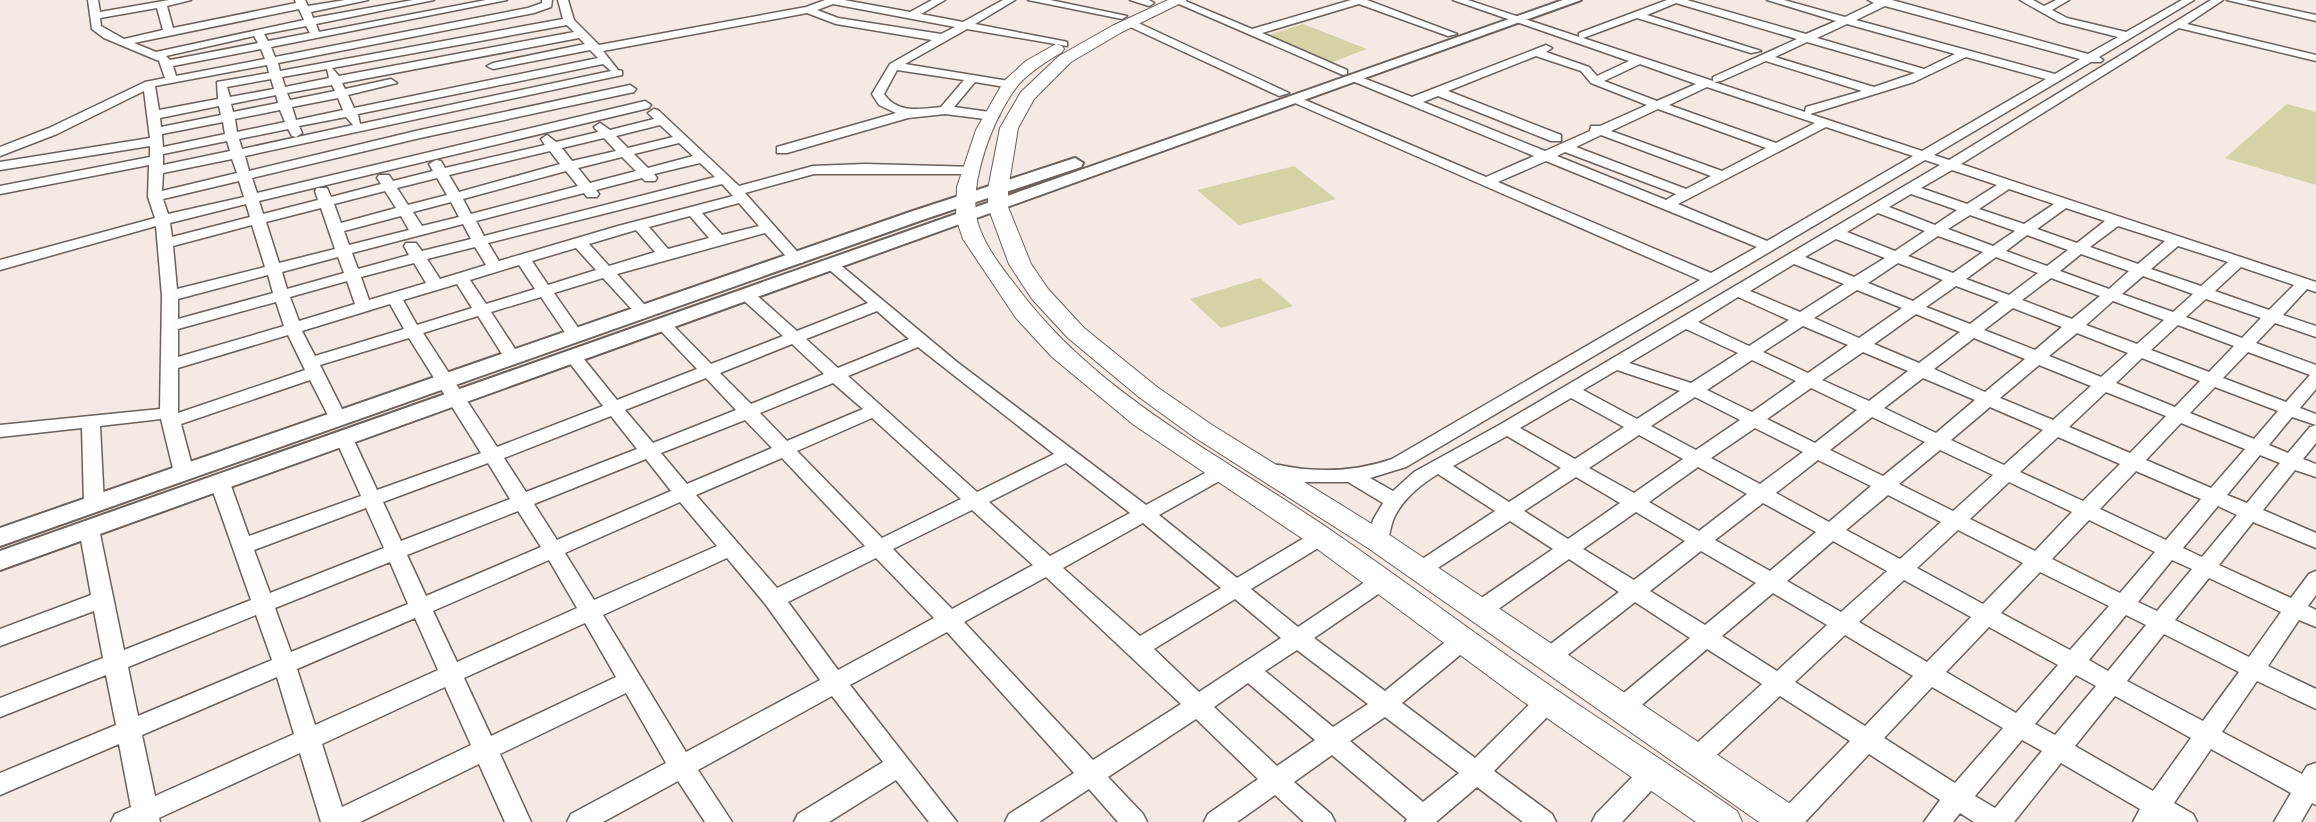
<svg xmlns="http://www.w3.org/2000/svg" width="2316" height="822" viewBox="0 0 2316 822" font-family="Arial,sans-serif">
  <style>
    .green { fill: #d3d3a6 }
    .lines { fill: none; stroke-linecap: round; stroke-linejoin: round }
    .minor-casing { stroke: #6a615d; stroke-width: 3 }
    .tertiary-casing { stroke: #6a615d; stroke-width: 4 }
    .secondary-casing { stroke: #6a615d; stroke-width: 2 }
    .minor { fill: #fff; fill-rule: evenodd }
    .tertiary { fill: #fff; fill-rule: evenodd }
    .secondary { fill: #fff; fill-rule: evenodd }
  </style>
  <rect width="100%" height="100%" fill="#f4e9e3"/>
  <path class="green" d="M1303,24L1367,49L1330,63L1265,36Z
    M2287,104L2316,112V185L2225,158Z
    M1294,166L1336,199L1239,225L1197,190Z
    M1260,278L1293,306L1221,328L1190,299Z"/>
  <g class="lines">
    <g class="minor-casing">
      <path id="minor" d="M88,0H98L100,12L169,0H191L167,6L173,28L296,3L295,0H305L308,6L345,0H368L311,12L313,18L413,0H434L316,24L319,32L486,0H507L271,47L275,57L528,8L542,3V0H552L551,7L534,13L278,63L280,71L563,19L558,0H568L574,20L599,45L806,7L825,0H844L910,12L932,0H945L921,14L963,22L1003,0H1015L975,24L1063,41L1067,42V46L967,29L905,64L1015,82V86L1011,88L975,82L954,107L997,113L999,116L993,120L945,114L908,118L787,153H777V147L896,113L879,105L872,94L890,64L932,40L836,24L807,13L603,51L618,70L622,71V75L245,156L249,171L420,130L630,85L636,89L634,92L420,138L252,178L257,193L645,101L651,105L649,108L259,201L263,214L318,200L315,191L317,188H327L331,197L381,184L377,178L379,175H389L393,181L433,171L429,164L436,160L441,161L445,168L545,145L541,139L547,135L556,142L598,132L594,127L600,123L610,130L654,119L648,113L654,109L658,110L739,186L813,166L865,164L977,167V173L972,174H814L745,193L802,257L805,260L802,263H792L765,233L617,274L652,313L644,318L638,316L603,278L554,293L584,336L576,341L570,340L541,297L491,312L521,358L519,362H507L478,316L423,333L497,447L603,406L565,357L567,353H579L617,400L697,369L658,328L656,325L658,322H670L711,364L783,336L742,299L740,296L742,293H754L797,331L868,303L825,266L833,261L838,263L957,362L1146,505L1216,467H1230L1233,471L1230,475L1159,515L1237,578L1314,532H1328L1331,537L1328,542L1251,589L1298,627L1374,576L1382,573L1390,576L1393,581L1390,586L1314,638L1385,691L1455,634L1463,632L1471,634L1474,640L1471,646L1402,703L1475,758L1540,694L1548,692L1556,694L1560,701L1556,708L1494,771L1552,814L1556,822H1523L1477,787L1436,822H1405L1407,819L1332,755L1294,782L1331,814L1335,822H1304L1275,795L1237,822H1204L1208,814L1258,779L1196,719L1108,777L1143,814L1147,822H1118L1089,789L1039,822H1005L1009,814L1074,773L947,632L850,685L957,822H929L896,780L829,822H794L798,814L883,762L832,696L698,770L732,822H705L678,781L603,822H567L571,814L666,763L626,693L500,754L531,822H505L479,764L360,822H321L300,753L159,818L160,822H111L115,814L131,807L119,744L0,795V773L116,725L106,675L0,717V698L103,658L94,611L0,646V629L91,595L79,529L82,524H96L99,529L124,650L251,600L210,483L213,479H227L230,483L249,536L361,496L335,438L337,434H351L377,490L481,453L409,338L320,365L347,419L344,423H332L310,380L181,424L194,473L191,477H177L174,473L161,419L100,426L104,504L101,509H87L84,504L82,428L0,437V425L160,409L162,296L156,226L0,270V260L155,218L148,197L149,165L0,194V186L150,157V146L0,170V162L150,138L144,91L57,134L0,156V147L49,128L145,82L165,78L159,61L104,38L92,29ZM833,4L955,27L941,34L838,18L817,10ZM157,8L163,30L124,39L101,26L100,18ZM299,9L304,20L156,52L134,43ZM567,25L574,32L339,76L332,68ZM306,26L310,33L268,41L264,34ZM254,36L258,43L170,60L166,56ZM579,38L585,44L493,63L487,66L493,69L590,50L598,58L354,108L348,95L397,83L391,79L345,89L342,83ZM261,49L265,59L176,76L173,66ZM603,64L611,71L360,124L358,114ZM267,65L269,73L217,82L218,99L159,110L155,86ZM327,69L329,78L285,87L282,77ZM897,70L964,80L941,107C921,109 897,114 884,94ZM271,79L274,89L230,97L227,87ZM332,85L335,91L290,100L287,93ZM276,95L278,103L233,112L231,104ZM338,98L343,110L296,120L292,107ZM219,106L221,115L161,127L160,118ZM280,110L285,122L237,132L235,119ZM346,117L353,125L242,149L239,139L288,129L292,136L296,137L302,133L299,126ZM223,122L225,134L163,147L162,134ZM660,125L673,137L628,148L616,136ZM604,138L616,151L572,161L562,148ZM227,141L230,151L163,165V154ZM679,143L693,156L648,168L634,154ZM550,151L560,164L459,192L449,175ZM622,157L636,171L590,183L578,168ZM232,159L237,173L162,191L163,173ZM700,163L715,177L484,236L476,221L584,193L587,197H597L599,194L596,190L642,178L645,181H655L657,178L654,174ZM566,171L578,186L471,214L463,199ZM437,178L447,195L408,205L397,188ZM239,181L244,197L168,214L163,199ZM722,184L733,196L618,226L499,261L488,243ZM385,191L396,208L341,223L334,204ZM451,202L459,217L422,226L413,212ZM739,203L759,226L722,235L702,213ZM246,204L250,217L172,237L170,223ZM321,208L335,249L279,263L266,222ZM401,216L409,230L349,245L344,231ZM690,216L709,238L668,249L649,227ZM463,224L471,239L422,251L416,243H406L404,246L409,255L358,269L352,253ZM252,225L265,267L177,289L173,246ZM636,230L655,252L609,266L589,244ZM475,247L486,265L440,279L427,259ZM576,248L596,270L548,285L532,261ZM338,257L344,273L287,289L282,272ZM414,263L426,283L369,300L361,277ZM519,265L535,289L486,304L470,280ZM268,275L273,293L178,319V299ZM347,281L355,304L299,321L290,297ZM457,284L472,308L417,325L403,300ZM276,302L284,326L178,357V329ZM390,304L404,329L315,356L302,331ZM877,311L909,339L838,368L806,339ZM288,335L305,370L178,413V368ZM792,344L824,374L751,404L720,373ZM918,347L1054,454L977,492L848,376ZM706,378L736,410L653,443L625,410ZM833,383L863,409L787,441L760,413ZM611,416L637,449L526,492L504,458ZM872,418L961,499L882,538L797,451ZM745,420L772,448L687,484L661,453ZM782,458L865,546L777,588L696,495ZM646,459L671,491L557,540L534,504ZM488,463L510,499L401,541L383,502ZM1066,463L1130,513L1050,556L989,502ZM680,502L717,546L594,600L565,553ZM366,508L384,548L270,593L254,550ZM972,510L1033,565L952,609L893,549ZM518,511L541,547L426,596L407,555ZM1143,523L1221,588L1140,636L1063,568ZM727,558L766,605L820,680L686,752L603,615ZM876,558L934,618L838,670L788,602ZM549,560L577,608L457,662L433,611ZM390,562L408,604L291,652L275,608ZM1046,577L1181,704L1093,760L964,622ZM1235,599L1281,638L1199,692L1154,649ZM256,615L272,660L138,716L128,667ZM415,618L438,670L315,725L297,669ZM585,623L616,677L491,736L464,678ZM1297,650L1368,704L1333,727L1265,671ZM277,677L294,734L155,796L142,735ZM1248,683L1315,740L1277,766L1214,707ZM445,687L471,745L342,807L322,744ZM1385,717L1459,773L1423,802L1350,741Z
        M1028,0H1050L1127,16L1122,19Z
        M1130,0H1149L1154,3L1149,6Z
        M1183,0L1252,29L1351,0H1367L1457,34L1448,36L1359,4L1262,33L1347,70V74L1343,75L1172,1Z
        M1453,0H1468L1579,37V33L1667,0H1687L1806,34L1836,21L1767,0H1784L1845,17L1874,3L1868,0H1892L2088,54L2118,37L2059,22L2020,0H2033L2044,6L2056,0H2069L2052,10L2067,18L2126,32L2182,0H2194L2099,57L2103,60L2101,62H2091L1934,155L1949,160L2211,0H2223L2187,24L2316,55V61L2179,28L1961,164L2316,282V292L2307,289L2283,315L2316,326V337L2275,323L2256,343L2316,365V389L2300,408L2316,414V443L2303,459L2316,464V477L2295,470L2263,510L2316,533V548L2253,522L2219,565L2291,598L2309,574L2316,571V595L2308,606L2316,610V627L2299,620L2268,666L2316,689V709L2257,681L2222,732L2302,774L2307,766L2316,763V805L2312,803L2301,822H2274L2291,793L2211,749L2174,803L2193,814L2197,822H2133L2140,809L2061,763L2014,822H1974L1960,813L1953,822H1924L1940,800L1869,754L1805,822H1775L1779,814L1850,741L1780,696L1705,766L1696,769L1687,766L1684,759L1687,752L1762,684L1707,649L1630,715L1622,717L1614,715L1610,708L1614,701L1690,638L1635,602L1556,664L1548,667L1540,664L1537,658L1540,652L1619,592L1569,559L1487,617L1479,619L1471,617L1468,611L1471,605L1553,549L1510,521L1427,575L1420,577L1413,575L1409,570L1413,565L1495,511L1438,474C1421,484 1402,500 1394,518C1390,527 1390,537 1385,546H1371L1368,541L1373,520L1383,503L1348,482H1302L1262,474L1259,470L1262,466C1275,462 1291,468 1304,469C1335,472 1363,469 1392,459L1700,280L1288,100L1298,97L1486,177L1534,156L1350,80V76H1358L1412,97L1546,45L1552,48L1546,52L1589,67L1597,76L1629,61ZM1676,3L1797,39L1713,77V81L1583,38L1637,18L1751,53L1761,51L1647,15ZM1885,6L2080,59L2055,74L1856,20ZM1847,24L1955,54L1924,69L1817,38ZM1807,42L1915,73L1874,87L1775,57ZM1536,56L1581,71L1591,83L1647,105L1600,126H1591L1590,131L1545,151L1423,102L1438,96L1551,141H1561V135L1448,91ZM1966,57L2046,79L1922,151L1810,114L1914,82ZM1766,61L1862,91L1806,107L1805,112L1714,82L1721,81ZM1640,64L1696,84L1657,101L1604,81ZM1707,87L1815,123L1776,143L1669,105ZM1658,109L1766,148L1722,171L1611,131ZM1826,127L1913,156L1767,241L1678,204ZM1601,135L1711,176L1686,189L1576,147ZM1565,152L1676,194L1666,200L1557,156ZM1925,160L1940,165L1501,424L1414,472L1393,491L1370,478L1406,467ZM1546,161L1757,247L1711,273L1498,182ZM1952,170L1997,185L1967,204L1921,188ZM2009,189L2054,204L2024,224L1979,209ZM1911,194L1957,210L1935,225L1889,207ZM2066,208L2105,221L2077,243L2037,229ZM1878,213L1925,231L1895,251L1847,232ZM1970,215L2015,231L1993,246L1948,229ZM2118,226L2165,241L2138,264L2090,247ZM2027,235L2068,250L2047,266L2006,251ZM1938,236L1983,252L1953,273L1908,256ZM1836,239L1885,258L1854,277L1805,257ZM2178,246L2228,262L2201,286L2151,269ZM2081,254L2129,271L2109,289L2060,271ZM1996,257L2038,273L2009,295L1966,279ZM1898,263L1943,280L1913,301L1868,283ZM1794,264L1844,284L1800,312L1750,291ZM2241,267L2294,285L2269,310L2215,291ZM2143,276L2193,294L2173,312L2122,294ZM2051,278L2100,296L2072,319L2022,300ZM1956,286L1999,302L1970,324L1926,307ZM1857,290L1902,308L1859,338L1814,318ZM1738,297L1789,320L1749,346L1698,322ZM2206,299L2261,318L2242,338L2186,317ZM2113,301L2164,320L2137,344L2086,325ZM2013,308L2062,327L2035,350L1984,330ZM1916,314L1960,332L1919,363L1874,344ZM2178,325L2234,346L2209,372L2151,350ZM1803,326L1848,345L1808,373L1763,352ZM1686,329L1738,353L1691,383L1629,363ZM2077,333L2128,353L2101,377L2049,356ZM1974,338L2025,359L1985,392L1934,369ZM1863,352L1908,371L1869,401L1822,380ZM2248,352L2310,375L2286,402L2223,378ZM2142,358L2200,381L2175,407L2116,383ZM1752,360L1796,381L1752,412L1707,390ZM2039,365L2091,386L2053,420L2000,398ZM1617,370L1680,391L1637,419L1583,390ZM1923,378L1975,400L1936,433L1884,408ZM2215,387L2278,411L2254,439L2190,413ZM1811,388L1857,410L1815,443L1767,419ZM2106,392L2166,416L2130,453L2069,427ZM1695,397L1740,420L1696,450L1651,426ZM1571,398L1624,427L1575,459L1520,428ZM1990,407L2043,430L2004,465L1951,440ZM1872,417L1925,442L1883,476L1830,450ZM2292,417L2316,425L2310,427L2288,453L2269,445ZM2181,423L2245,449L2211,488L2146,460ZM1755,428L1803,452L1760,484L1711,458ZM1639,435L1683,459L1634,493L1589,468ZM1507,436L1561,468L1509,502L1453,466ZM2058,437L2120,464L2083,501L2020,472ZM1940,450L1993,475L1953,511L1899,484ZM2260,455L2280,463L2247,503L2227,495ZM1818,460L1871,486L1829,522L1776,493ZM1698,467L1747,494L1699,531L1649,502ZM2136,471L2201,499L2166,540L2100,509ZM1576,477L1620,503L1568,539L1524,511ZM2009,482L2072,512L2035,551L1970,519ZM1888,495L1941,522L1900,559L1846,530ZM1763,503L1816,532L1770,571L1715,540ZM2218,506L2237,515L2202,557L2183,548ZM1636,512L1685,541L1634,580L1583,549ZM2089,520L2155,552L2120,593L2052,559ZM1958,530L2023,563L1983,604L1917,568ZM1833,541L1887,571L1841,612L1787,581ZM1701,551L1756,583L1705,625L1650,591ZM2172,560L2192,569L2157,611L2138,602ZM2040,572L2109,606L2070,650L2001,613ZM2209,578L2281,612L2249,657L2175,620ZM1904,580L1971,617L1927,662L1859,622ZM1773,593L1827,625L1777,671L1722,636ZM2126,615L2146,625L2108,671L2089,660ZM1989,627L2058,665L2016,713L1946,672ZM2164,634L2239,672L2203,721L2127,681ZM1845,635L1913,676L1865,726L1795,682ZM2076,675L2096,686L2055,735L2035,724ZM1932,687L2003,728L1955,783L1884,738ZM2115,696L2191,738L2153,791L2075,746ZM2022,740L2042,751L1995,808L1975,796Z
        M2227,0H2246L2316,15V21Z
        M1126,21H1134L1289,93L1279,96L1126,25Z
        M1653,762L1662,765L1665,772L1662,779L1622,822H1592L1596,814L1644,765Z"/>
    </g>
    <g class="tertiary-casing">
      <path id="tertiary" d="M1563,0H1581L0,570V551Z
        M1075,158L1083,163L1081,167L925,219L0,546V528L913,211Z"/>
    </g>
    <g class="secondary-casing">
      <path id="secondary" d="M1168,0H1187L1122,32L1071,62L1034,99L1018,128L1008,189V207L1031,264L1048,289L1084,328L1157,387L1212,425L1388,534L1801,811L1806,822H1759L1368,548L1194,437L1139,397L1068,338L1032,299L1009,264L988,207V189L1000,128L1021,92L1059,56L1112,26Z
        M1056,44L1062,46L1064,49L1062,52C1047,61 1031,71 1019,84C994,114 965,188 979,227C987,249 1002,268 1016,286C1098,397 1225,457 1335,533C1405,581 1472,632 1542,680C1606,724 1672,766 1737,811L1742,822H1696L1521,700L1312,545L1134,425L1052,357L1016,318L963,239L956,218L957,187L976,130L1004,81L1026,61Z"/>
    </g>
    <use href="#minor" class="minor"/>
    <use href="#tertiary" class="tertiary"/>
    <use href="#secondary" class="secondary"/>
  </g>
</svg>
